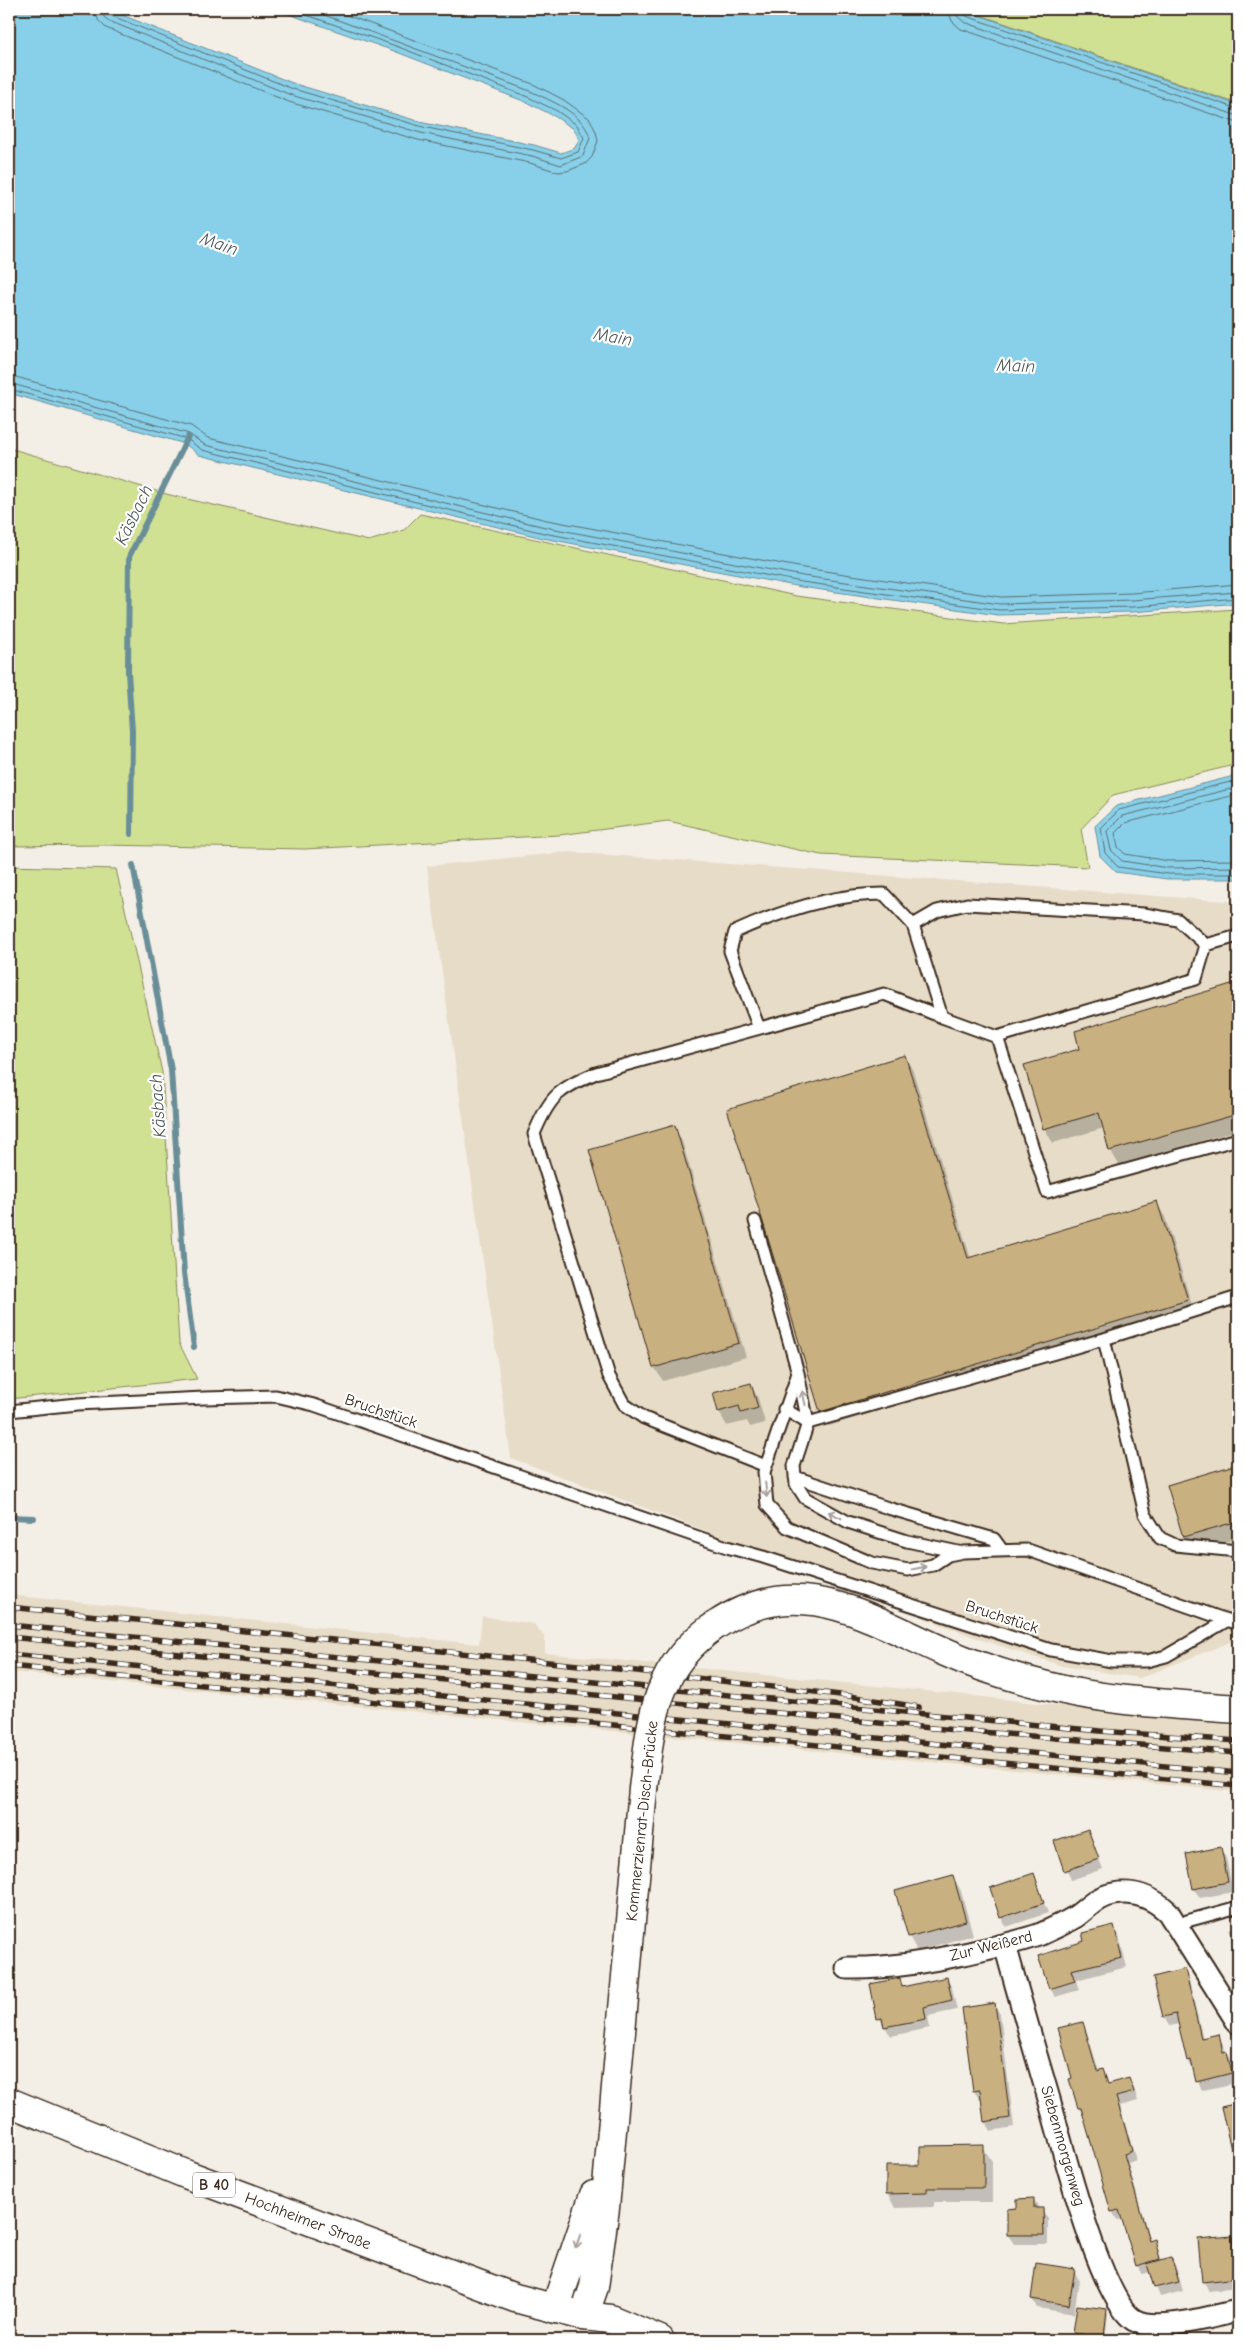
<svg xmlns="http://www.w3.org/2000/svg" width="1247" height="2349" viewBox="0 0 1247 2349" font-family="'Comic Neue',sans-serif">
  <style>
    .built { fill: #e7dcc7 }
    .green { fill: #d1e194; stroke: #868659 }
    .water { fill: #88d0e9; stroke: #698e98 }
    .shadow { fill: #0003 }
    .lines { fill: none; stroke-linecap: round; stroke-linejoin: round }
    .shore { stroke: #5a6c6f; stroke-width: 1 }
    .stream { stroke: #698e98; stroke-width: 6 }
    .building { fill: #c8b080; stroke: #3b2a1e }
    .lane-casing { stroke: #3b2a1e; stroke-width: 15 }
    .street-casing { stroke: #3b2a1e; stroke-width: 25 }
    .secondary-casing { stroke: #3b2a1e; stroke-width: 31 }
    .primary-casing { stroke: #3b2a1e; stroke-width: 31 }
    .lane { stroke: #fff; stroke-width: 11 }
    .street { stroke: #fff; stroke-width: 21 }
    .secondary { stroke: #fff; stroke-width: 28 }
    .primary { stroke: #fff; stroke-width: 28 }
    .rail-casing { stroke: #3b2a1e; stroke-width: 5.5 }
    .rail { stroke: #fff; stroke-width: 4; stroke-dasharray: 11; stroke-linecap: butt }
    .secondary-bridge-casing { stroke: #3b2a1e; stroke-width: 31; stroke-linecap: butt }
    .secondary-bridge { stroke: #fff; stroke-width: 28 }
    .oneway { stroke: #a79f9a }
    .labels { text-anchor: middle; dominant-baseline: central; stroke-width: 4.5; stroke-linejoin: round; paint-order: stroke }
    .shield { fill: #fff; stroke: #766a62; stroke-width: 1 }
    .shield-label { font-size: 15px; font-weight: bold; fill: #3b2a1e }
    .street-label { font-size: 16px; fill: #3b2a1e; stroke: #fff }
    .water-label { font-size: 18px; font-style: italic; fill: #525c5b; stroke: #fff }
  </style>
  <rect width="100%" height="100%" fill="#f4efe6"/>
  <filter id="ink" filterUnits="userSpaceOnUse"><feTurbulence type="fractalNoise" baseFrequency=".02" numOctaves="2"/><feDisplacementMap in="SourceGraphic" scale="10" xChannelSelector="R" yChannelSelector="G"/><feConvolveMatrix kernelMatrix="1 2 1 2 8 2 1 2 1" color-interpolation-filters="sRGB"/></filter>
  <g filter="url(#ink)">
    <path class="built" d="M569,852L1238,902V1639L1140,1678L1062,1666L979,1639L895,1607L786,1572L704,1530L511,1458L427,866Z
      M9,1595L479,1644L482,1616L534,1624L545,1638V1653L966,1695L1238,1726V1792L9,1672Z"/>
    <path class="green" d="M963,9H1238V104Z
      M9,448L170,495L369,541L404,530L420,514L796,596L1003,624L1238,609V764L1113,795L1081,829L1088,867L821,855L668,821L559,835L305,849L105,845L9,846Z
      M9,866L116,869L162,1072L179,1343L197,1379L9,1399Z"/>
    <path class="water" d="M9,9H107L295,84L424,123L534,145L561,153L575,148L579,139L574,129L554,116L526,102L394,51L274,9H961L1238,105V603L1133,612L998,615L801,587L543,538L199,455L185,444L9,393Z
      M1238,775V879H1167L1116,872L1100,856L1095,826L1116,806Z"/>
    <path class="shadow" d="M1238,984V1130L1119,1165L1111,1151L1104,1128L1053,1143L1044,1128L1081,1050L1076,1032Z
      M905,1056L913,1071L971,1259L1156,1202L1165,1217L1195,1315L829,1426L821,1411Z
      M674,1126L682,1141L746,1357L663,1381L654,1367Z
      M750,1384L758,1398L765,1423L750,1427L747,1421L727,1426L719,1412Z
      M1238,1466V1538L1192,1551L1184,1537L1169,1486Z
      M1088,1830L1103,1869L1071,1880L1056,1841Z
      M1220,1848L1226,1858L1233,1892L1200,1898L1194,1889L1187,1855Z
      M1033,1875L1048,1913L1006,1927L1001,1917Z
      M953,1876L961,1891L973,1935L917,1951L909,1936Z
      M1114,1926L1119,1936L1127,1967L1076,1980L1079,1990L1055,1997L1050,1988L1085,1942Z
      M1238,1927V1958L1233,1949L1229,1929Z
      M1184,1971L1189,1980L1203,2039L1218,2036L1232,2062L1237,2083L1202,2090L1188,2060L1180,2024L1169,2026L1164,2017L1155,1978Z
      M899,1979L904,1988L947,1979L952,1988L957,2010L928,2016L930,2028L891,2036L879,2018Z
      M994,2005L1000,2014L1014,2127L990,2131L985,2121L982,2100H980L974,2091Z
      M1082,2023L1087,2032L1099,2071L1102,2070L1109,2085L1129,2079L1134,2088L1138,2101L1120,2106L1136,2160L1128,2163L1150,2241H1154L1162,2261L1171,2258L1176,2267L1183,2291L1160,2297L1150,2272L1142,2274L1137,2265L1123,2219L1117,2220L1112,2211L1084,2117L1079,2108L1073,2079Z
      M983,2147L992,2161V2202H934V2207L895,2208L887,2193L921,2166Z
      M1033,2200L1048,2219V2244H1014L1008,2235V2210H1018Z
      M1238,2237V2288L1209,2291L1203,2281L1232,2238Z
      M1074,2270L1079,2280L1074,2314L1037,2308L1032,2299Z
      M1106,2310L1108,2314L1105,2340L1077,2337L1075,2333Z
      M1031,2335L1064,2340H1030Z"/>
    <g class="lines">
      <path class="shore" d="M95,9L98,20L106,28L289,102L418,140L530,163L558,172L567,171L585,164L592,157L598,141L596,132L590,119L564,100L533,84L330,9
        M102,9L104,17L109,21L291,95L421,133L532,156L561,165L583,156L590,138C584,113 551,101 530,91L308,9
        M109,9L112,16L293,89L423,127L533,150L561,158L578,152L584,138L577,125L557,111L528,97L396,46L289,9
        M948,9L952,21L961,29L1238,123
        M956,9L957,16L964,22L1238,116
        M962,9L966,16L1238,109
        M9,375L191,426L208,438L547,520L804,568L1001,597L1132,593L1238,584
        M9,383L189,434L205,445L545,527L803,576L1000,604L1132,600L1238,592
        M9,389L187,439L202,450L544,533L802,582L999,610L1133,607L1238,598
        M1238,780L1119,810L1101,828L1105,853L1118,867L1168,874H1238
        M1238,787L1122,816L1107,831L1111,850L1122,861L1168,868L1238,867
        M1238,794L1125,823L1115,833L1118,847L1125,854L1169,861L1238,860"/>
      <path class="stream" d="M131,834L132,731L128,672L129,557L188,437
        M133,865L171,1070L184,1273L194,1347
        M9,1517L34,1518"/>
    </g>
    <path class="building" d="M1238,982V1114L1109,1151L1099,1113L1043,1129L1024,1065L1079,1049L1075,1031Z
      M905,1055L968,1258L1157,1201L1188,1300L820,1412L762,1219L727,1109Z
      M675,1125L739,1343L653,1368L589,1150Z
      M751,1383L758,1408L741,1413L739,1406L718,1412L713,1393Z
      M1238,1464V1521L1183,1537L1167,1485Z
      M1088,1829L1099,1859L1064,1871L1054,1841Z
      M1221,1847L1228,1882L1193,1889L1186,1854Z
      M1034,1873L1044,1903L1000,1918L990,1888Z
      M953,1875L966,1921L908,1937L895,1891Z
      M1114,1925L1122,1958L1071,1970L1075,1981L1049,1989L1038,1956L1084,1941L1082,1933Z
      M1185,1969L1201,2038L1219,2034L1223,2053L1227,2052L1232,2073L1196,2082L1191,2060L1187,2061L1176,2014L1163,2017L1153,1977Z
      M947,1977L952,2000L924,2007L926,2019L884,2027L882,2018L877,2019L870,1984L900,1978L902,1987Z
      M995,2003L1010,2118L984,2122L980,2090L973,2091L962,2008Z
      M1083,2022L1097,2071L1103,2069L1108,2084L1129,2078L1134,2092L1116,2097L1132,2151L1124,2154L1149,2241L1155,2239L1160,2259L1136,2266L1119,2210L1111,2212L1081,2108H1078L1069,2079L1072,2078L1058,2028Z
      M1238,2103V2153L1232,2154L1221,2107Z
      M984,2145V2188H927V2193L886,2194V2165H920V2146Z
      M1034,2198V2208H1043L1044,2235H1007V2209L1017,2208V2199Z
      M1232,2236L1236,2278L1202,2282L1198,2239Z
      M1171,2257L1179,2282L1154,2288L1147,2264Z
      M1036,2263L1075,2269L1069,2305L1031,2299Z
      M1077,2305L1107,2309L1104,2337L1073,2333Z"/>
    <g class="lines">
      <g class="lane-casing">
        <path id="lane" d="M913,925L937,911L967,904L1144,914L1178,920L1206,945L1238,936
          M759,1028L730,951L735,932C781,911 834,894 884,894L913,925L942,1017
          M997,1037L1196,979L1206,945
          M755,1221L798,1373L808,1423L794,1466L796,1484L805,1498L848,1522L907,1541L958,1552
          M1104,1339L1145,1514L1160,1538L1175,1545L1238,1551
          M798,1373L764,1472L767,1505L787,1527L872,1563L908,1570L933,1565L948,1555L963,1552L1028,1550L1238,1624
          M784,1409L808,1423L1104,1339L1238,1297
          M9,1411L77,1404L204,1398L276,1396L314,1405L727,1547L763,1557L1051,1650L1112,1661H1147L1166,1656L1228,1620
          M766,1466L644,1418L624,1404L609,1376L534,1134C550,1095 559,1089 596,1073L884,994L942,1017L997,1037L1047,1192L1238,1139
          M795,1477L888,1508L994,1539L1002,1550
          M1176,1924L1238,1907"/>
      </g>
      <g class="street-casing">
        <path id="street" d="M1005,1945C1019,1997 1034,2048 1049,2099C1061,2141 1100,2299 1134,2320C1156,2333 1213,2316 1238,2311
          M847,1968C887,1969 925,1962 964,1954C990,1948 1016,1943 1041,1934C1052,1929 1065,1923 1075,1917C1088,1908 1096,1897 1113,1894C1134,1890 1153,1898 1168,1912L1238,2023"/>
      </g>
      <g class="secondary-casing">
        <path id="secondary" d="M716,1625C798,1570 866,1617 943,1651C976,1666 1011,1677 1047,1686C1108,1702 1175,1704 1238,1709
          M555,2309L594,2195
          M584,2316L594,2287L605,2208L643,1789"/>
      </g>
      <g class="primary-casing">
        <path id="primary" d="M9,2102L188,2175L515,2298L584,2316L610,2319L660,2340"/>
      </g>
      <use href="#lane" class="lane"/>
      <use href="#street" class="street"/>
      <use href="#secondary" class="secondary"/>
      <use href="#primary" class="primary"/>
      <g class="rail-casing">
        <path id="rail" d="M9,1607L637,1671L849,1696L919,1707
          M9,1625L1100,1731L1238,1741
          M9,1637L920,1727L1238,1753
          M9,1654L1238,1773
          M9,1666L1238,1786"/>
      </g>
      <use href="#rail" class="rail"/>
      <g class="secondary-bridge-casing">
        <path id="secondary-bridge" d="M643,1789C651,1722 654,1666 716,1625"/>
      </g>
      <use href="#secondary-bridge" class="secondary-bridge"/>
    </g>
    <defs><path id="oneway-shaft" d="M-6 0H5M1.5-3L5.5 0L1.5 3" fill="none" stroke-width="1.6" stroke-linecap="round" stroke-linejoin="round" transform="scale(1.25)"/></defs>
    <g class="oneway">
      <use href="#oneway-shaft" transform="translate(804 1398) rotate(-102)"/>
      <use href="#oneway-shaft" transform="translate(766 1490) rotate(84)"/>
      <use href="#oneway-shaft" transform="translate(835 1515) rotate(-153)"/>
      <use href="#oneway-shaft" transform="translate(919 1568) rotate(-12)"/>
      <use href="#oneway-shaft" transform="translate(578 2241) rotate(110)"/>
    </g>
  </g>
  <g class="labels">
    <rect class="shield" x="193" y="2172.5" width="42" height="25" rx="4"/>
    <g class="shield-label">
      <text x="214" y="2185">B 40</text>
    </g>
    <g class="street-label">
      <text transform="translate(381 1411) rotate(19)">Bruchstück</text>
      <text transform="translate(1002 1617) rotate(18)">Bruchstück</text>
      <text transform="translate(642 1821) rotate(-84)">Kommerzienrat-Disch-Brücke</text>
      <text transform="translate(991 1946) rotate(-14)">Zur Weißerd</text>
      <text transform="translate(1063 2146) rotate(74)">Siebenmorgenweg</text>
      <text transform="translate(308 2221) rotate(21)">Hochheimer Straße</text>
    </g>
    <g class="water-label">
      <text transform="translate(219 244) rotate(19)">Main</text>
      <text transform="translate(613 337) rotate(10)">Main</text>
      <text transform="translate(1016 366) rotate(2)">Main</text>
      <text transform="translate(134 515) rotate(-64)">Käsbach</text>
      <text transform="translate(158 1106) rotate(-94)">Käsbach</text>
    </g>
  </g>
  <rect width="1247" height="2349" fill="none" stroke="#fff" stroke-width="30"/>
  <rect x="15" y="15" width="1217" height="2319" fill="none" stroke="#3b2a1e" stroke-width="2" filter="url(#ink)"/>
</svg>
